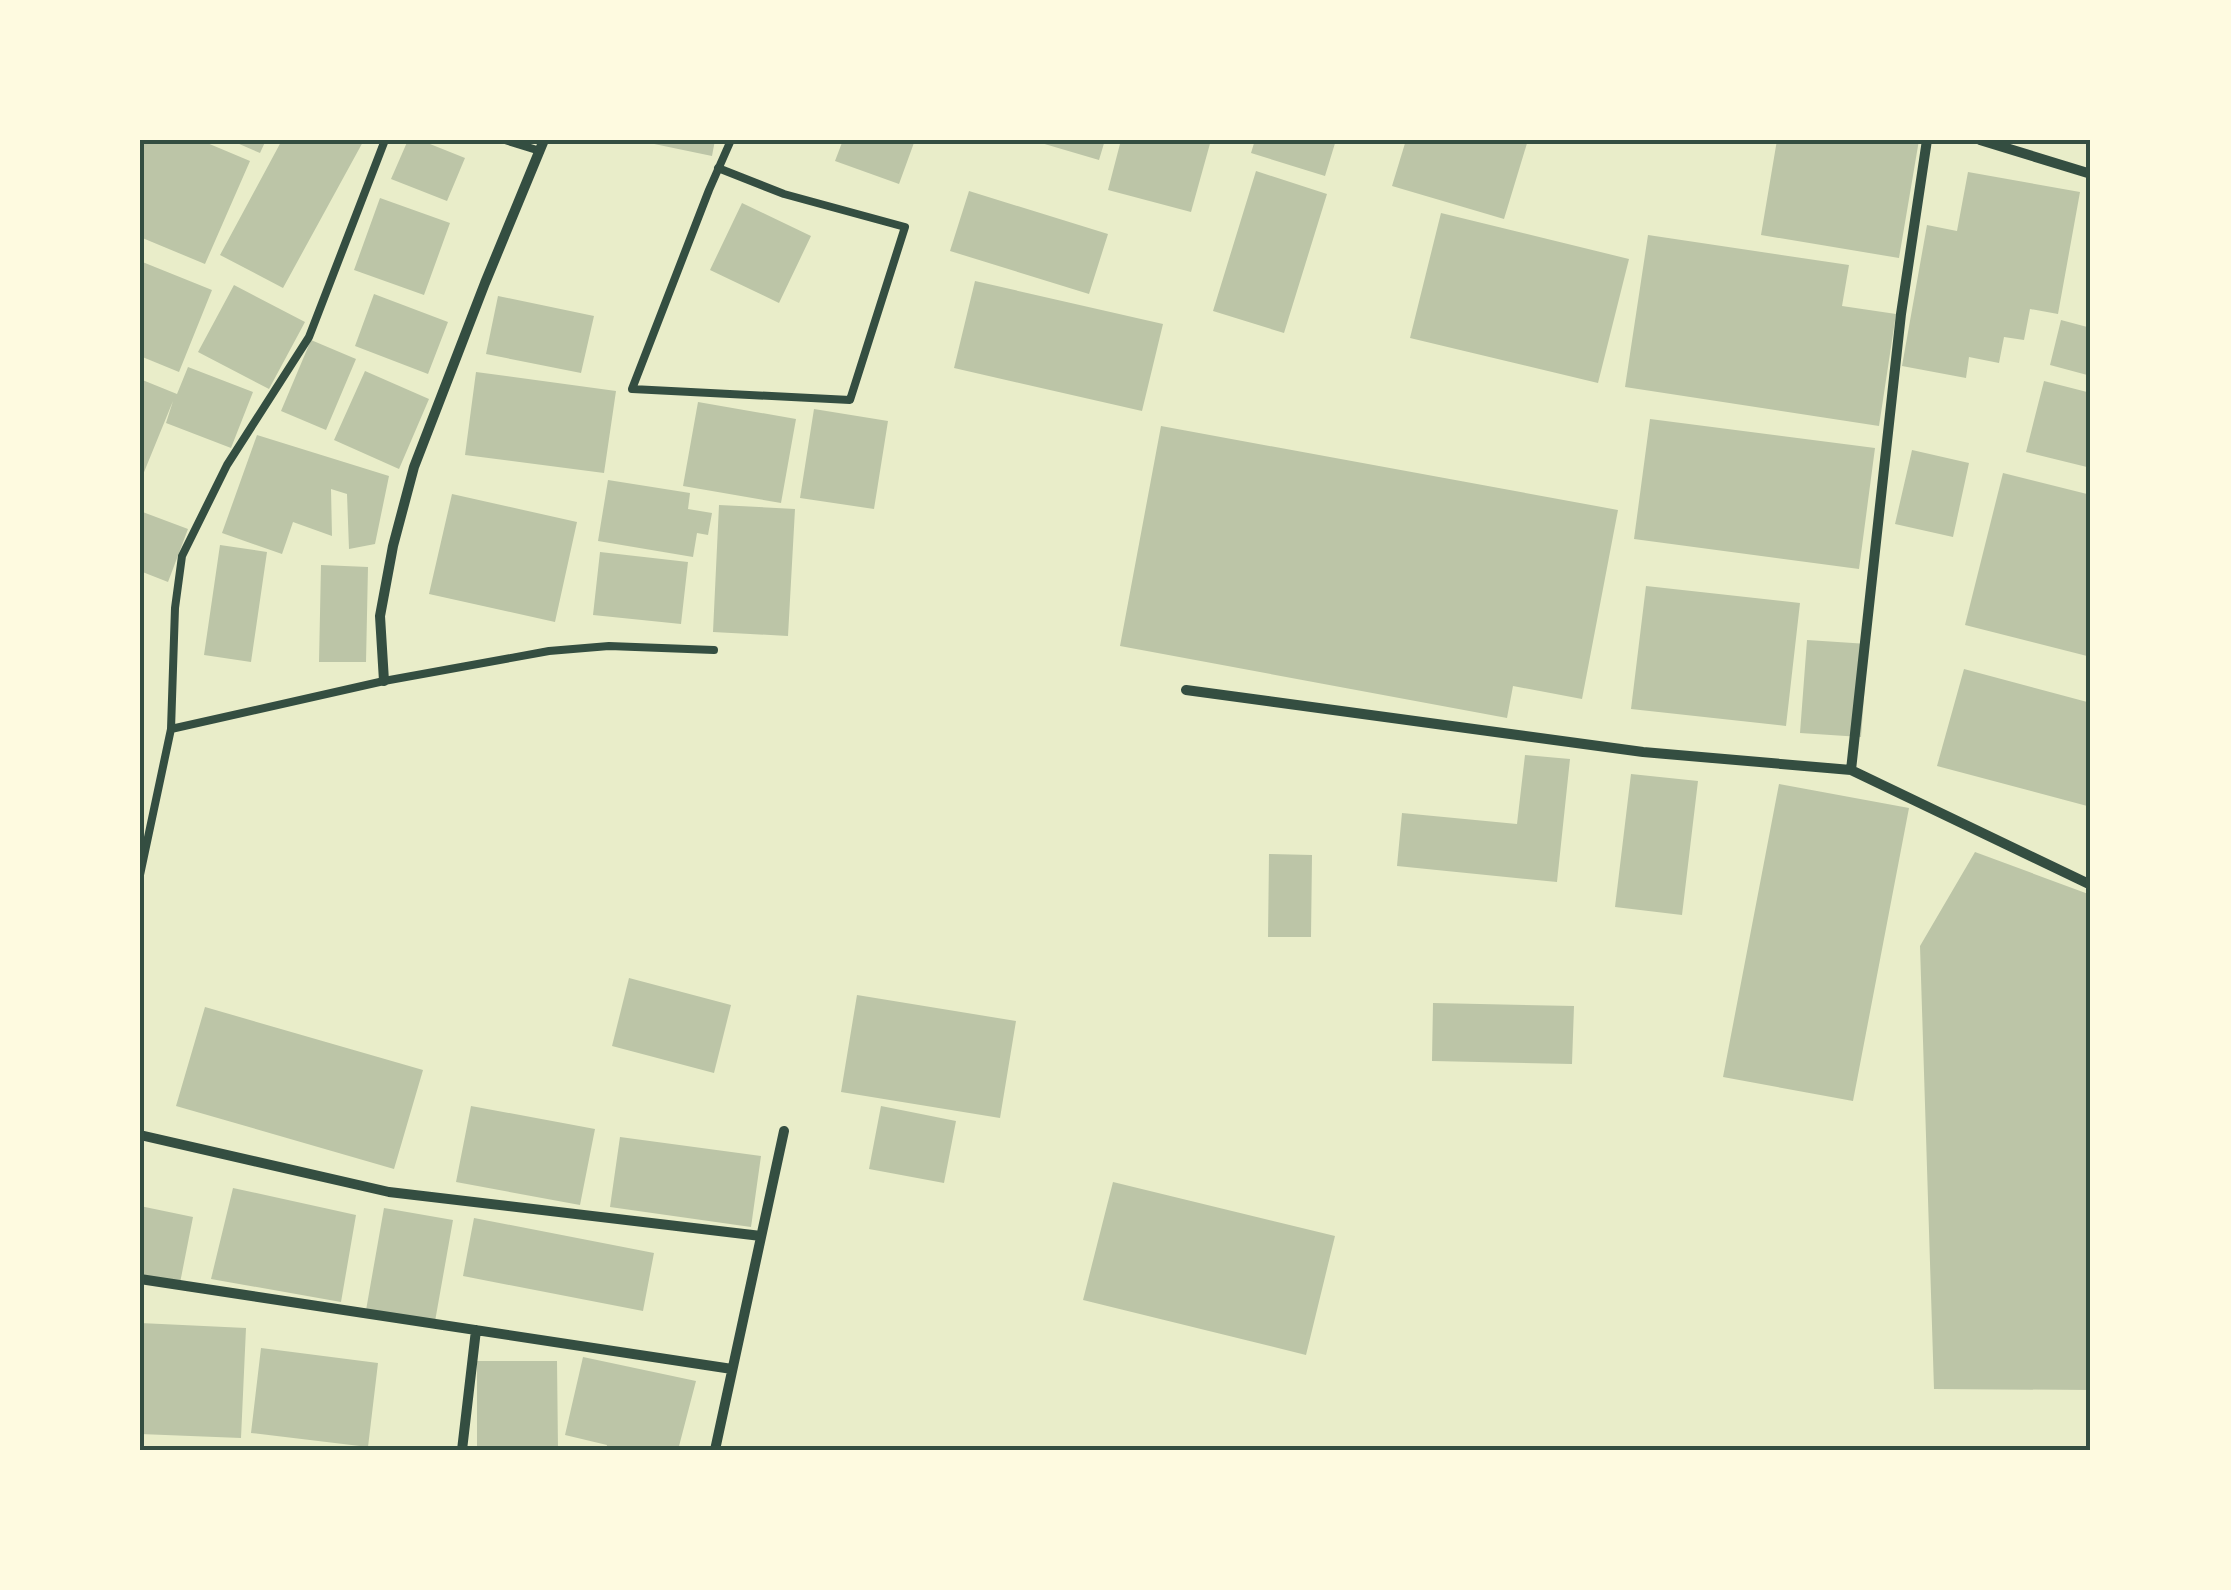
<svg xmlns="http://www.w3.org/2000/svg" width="2231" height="1590" viewBox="0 0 2231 1590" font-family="Lato,sans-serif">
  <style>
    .building { fill: #bcc5a7 }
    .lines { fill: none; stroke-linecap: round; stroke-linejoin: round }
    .service { stroke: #344e41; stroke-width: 8 }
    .minor { stroke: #344e41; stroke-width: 10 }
    .neatline { fill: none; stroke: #344e41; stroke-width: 4 }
  </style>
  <rect width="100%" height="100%" fill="#e9edc9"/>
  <path class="building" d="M140,140H200L250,161L205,264L140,237Z
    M230,140H266L260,153Z
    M282,140H364L283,288L220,255Z
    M408,140H420L465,158L447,201L391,179Z
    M635,140H715L712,156Z
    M843,140H915L899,184L835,161Z
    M1031,140H1105L1099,160Z
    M1121,140H1211L1191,212L1108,190Z
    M1255,140H1336L1325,176L1251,153Z
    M1406,140H1528L1504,219L1392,186Z
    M1777,140H1919L1899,258L1761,235Z
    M1256,171L1327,194L1284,333L1213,311Z
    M1968,172L2080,192L2058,314L2030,309L2024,340L2004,337L1999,363L1969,357L1966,378L1902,366L1927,225L1957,231Z
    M969,191L1108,234L1089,294L950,251Z
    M380,198L450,223L424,295L354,270Z
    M742,203L811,236L779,303L710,270Z
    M1441,213L1629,259L1598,383L1410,338Z
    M1648,235L1849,265L1842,306L1896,314L1879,426L1625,387Z
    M140,261L212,290L179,372L140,356Z
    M975,281L1163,324L1142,411L954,368Z
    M234,285L305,322L269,389L198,352Z
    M374,294L448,322L428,374L355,346Z
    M498,296L594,316L581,373L486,354Z
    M2061,320L2091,328V376L2050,365Z
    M311,340L356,359L326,430L281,411Z
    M188,367L253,392L231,448L166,423L173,401L140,482V379L177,394Z
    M365,371L429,399L399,469L334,440Z
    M476,372L616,391L604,473L465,455Z
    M2044,381L2091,393V468L2026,452Z
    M698,402L796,419L781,503L683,486Z
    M814,409L888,421L874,509L800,498Z
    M1650,419L1875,448L1859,569L1634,539Z
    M1161,426L1618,510L1582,699L1513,686L1507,718L1120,646Z
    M257,435L389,476L375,544L349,549L347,494L331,489L332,536L293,522L282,554L222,533Z
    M1912,450L1969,463L1953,537L1895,524Z
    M2003,473L2091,495V657L1965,625Z
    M608,480L690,493L688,509L712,513L708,535L697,533L693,557L598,541Z
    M452,494L577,522L555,622L429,594Z
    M719,505L795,509L788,636L713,632Z
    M140,511L188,529L168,582L140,571Z
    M220,545L267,552L251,662L204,655Z
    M600,552L688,562L681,624L593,615Z
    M321,565L368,567L366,662H319Z
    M1646,586L1800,603L1786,726L1631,709Z
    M1807,640L1868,644L1861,737L1800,733Z
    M1964,669L2091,703V807L1937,766Z
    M1525,755L1570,759L1557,882L1397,866L1402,813L1517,824Z
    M1631,774L1698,781L1682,915L1615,907Z
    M1779,784L1909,808L1853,1101L1723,1077Z
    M1975,852L2091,895V1390L1934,1389L1920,946Z
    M1269,854L1312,855L1311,937H1268Z
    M629,978L731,1005L714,1073L612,1046Z
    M857,995L1016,1021L1000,1118L841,1092Z
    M1433,1003L1574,1006L1572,1064L1432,1061Z
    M205,1007L423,1070L394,1169L176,1106Z
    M471,1106L595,1129L580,1205L456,1182Z
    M881,1106L956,1121L944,1183L869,1169Z
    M620,1137L761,1156L751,1227L610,1207Z
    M1113,1182L1335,1236L1306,1355L1083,1300Z
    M233,1188L356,1215L341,1302L211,1279Z
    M140,1206L193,1217L180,1283L140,1275Z
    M384,1208L453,1220L434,1327L365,1316Z
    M474,1218L654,1253L643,1311L463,1276Z
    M140,1323L246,1328L241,1438L140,1434Z
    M261,1348L378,1363L368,1447L251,1433Z
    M583,1357L696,1381L678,1450H606L607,1445L565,1435Z
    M477,1361H557L558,1450H477Z"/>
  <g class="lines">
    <path class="service" d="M505,140L540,151
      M718,168L784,194L905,227L850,400L632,389L709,190L731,140
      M171,729L175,608L182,556L227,465L309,337L385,140
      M140,875L171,729L384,681L549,651L609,646L714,650"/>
    <path class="minor" d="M1980,140L2091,174
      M384,681L380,616L393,546L414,467L485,283L544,140
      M1186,690L1643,752L1851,770L2091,885
      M1851,770L1901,314L1927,140
      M140,1135L389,1192L761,1236
      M140,1279L732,1369
      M462,1450L476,1330
      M715,1450L784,1131"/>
  </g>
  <rect width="2231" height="1590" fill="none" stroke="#fefae0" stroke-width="285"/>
  <rect x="142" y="142" width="1946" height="1306" class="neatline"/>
</svg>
